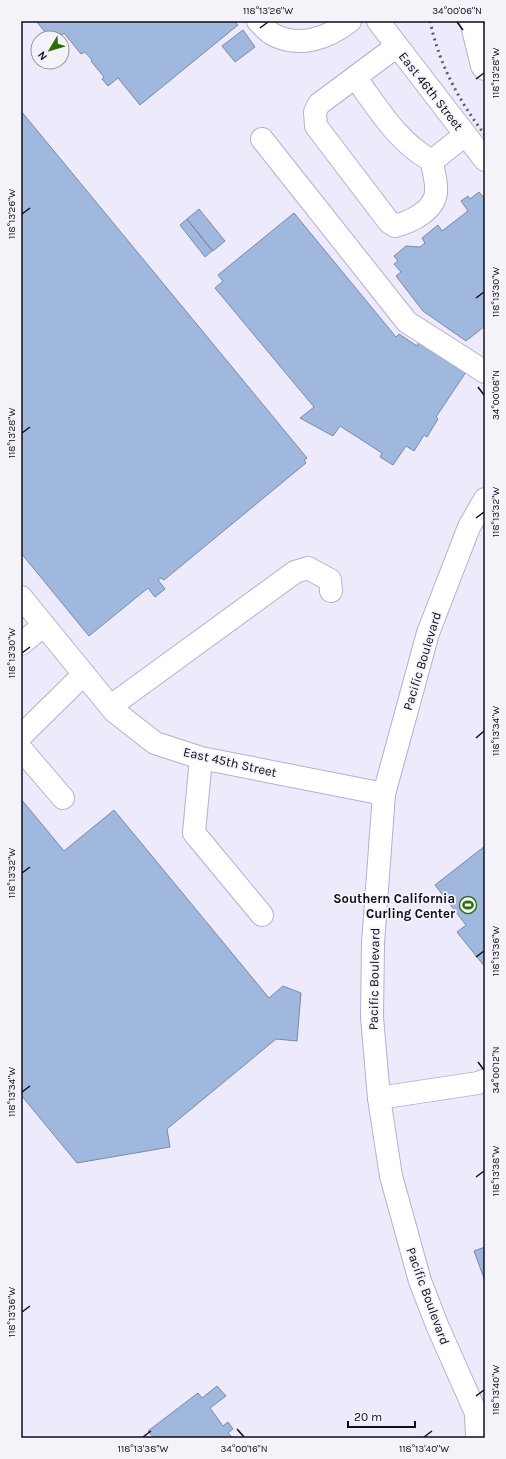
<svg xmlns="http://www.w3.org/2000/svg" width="506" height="1459" viewBox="0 0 506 1459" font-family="Karla,sans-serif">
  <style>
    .built { fill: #edeafc; fill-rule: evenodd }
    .building { fill: #a0b7de; stroke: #798aa7 }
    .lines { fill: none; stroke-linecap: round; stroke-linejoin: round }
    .minor-casing { stroke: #b4afd1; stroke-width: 24 }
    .major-casing { stroke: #b4afd1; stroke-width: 24 }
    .minor { stroke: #fff; stroke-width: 22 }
    .major { stroke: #fff; stroke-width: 22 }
    .rail { stroke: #5d5c66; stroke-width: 3; stroke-dasharray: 2 4; stroke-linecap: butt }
    .ticks { fill: none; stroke: #0e0c18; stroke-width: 1.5 }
    .labels { text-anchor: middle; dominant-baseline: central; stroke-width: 3.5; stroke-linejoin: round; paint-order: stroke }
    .street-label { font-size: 13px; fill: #0e0c18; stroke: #f4f3fa }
    .poi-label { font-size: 13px; font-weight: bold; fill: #0e0c18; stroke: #f4f3fa; text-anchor: end }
    .neatline { fill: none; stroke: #0e0c18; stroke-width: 1.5 }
    .ticks-label { font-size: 10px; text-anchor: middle; fill: #0e0c18 }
  </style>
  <rect width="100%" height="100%" fill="#f4f3fa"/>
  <path class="built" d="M21,21H485V1438H21ZM38,38H62V62H38Z"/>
  <path class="building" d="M36,21H234L238,25L140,105L118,78L108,86L102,79L104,77L91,61L92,60L85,52L81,54L64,33L59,38H50Z
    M243,30L255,47L235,62L222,46Z
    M21,111L307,458L304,460L306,463L164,580L161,578L158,580L165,589L155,597L148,588L89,636L21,553Z
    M479,192L485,199V326L466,341L423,311L396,276L401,272L394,264L398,261L394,256L406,246L420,247L425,243L422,238L438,225L442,231L468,211L461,201L468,196L470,199Z
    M199,209L225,241L213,251L187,219Z
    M294,213L396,337L399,334L417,346L419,342L466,372L436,417L438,419L427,437L424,435L414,451L406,446L393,465L380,457L382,453L340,426L333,436L300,418L314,407L215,288L223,281L218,275Z
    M187,219L212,251L205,257L180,225Z
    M21,799L64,851L114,810L269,998L283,986L301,993L297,1041L276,1039L167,1129L170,1147L77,1163L21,1095Z
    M485,846V967L457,932L466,925L435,885Z
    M485,1247V1281L474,1251Z
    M217,1386L226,1396L210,1408L223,1426L228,1422L233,1429L228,1433L233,1438H154L148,1431L198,1393L202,1398Z"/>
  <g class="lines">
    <g class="minor-casing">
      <path id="minor" d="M258,21C262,25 267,31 272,34C299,49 328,38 350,21
        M378,21L485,160
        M471,21L482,66L485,69
        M397,46L319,104L315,112L316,126L389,222L395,226C411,222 435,210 436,192C437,182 433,171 432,161L465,135
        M355,77C378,108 397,142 432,161
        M262,139L407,322L485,372
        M21,597L114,711L155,743L201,758L384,794
        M21,644L44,625
        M111,706L295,572L308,568L330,580L331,591
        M21,736L84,674
        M21,749L63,798
        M201,758L194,833L262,915
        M379,1098L478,1083L485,1080"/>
    </g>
    <g class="major-casing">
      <path id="major" d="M477,1438L476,1413L437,1325L420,1281L391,1176L379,1098L372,1017L373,943L384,794L428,633L469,527L485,499"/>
    </g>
    <use href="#minor" class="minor"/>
    <use href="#major" class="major"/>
    <path class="rail" d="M430,21C439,64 459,101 485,135"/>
  </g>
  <path class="ticks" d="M457,22L463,30M260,28L268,22M476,79L484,73M22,214L30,208M476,298L484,292M478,387L484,395M22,433L30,427M476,518L484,512M22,653L30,647M476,738L484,731M22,873L30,867M476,957L484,951M478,1062L484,1070M22,1092L30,1086M476,1177L484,1171M22,1312L30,1306M476,1396L484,1390M237,1429L244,1437M143,1437L151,1431M424,1437L432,1431"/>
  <defs>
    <g id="stadium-ring" transform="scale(0.9)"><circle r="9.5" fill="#f4f3fa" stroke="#2a6d04" stroke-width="1.5"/><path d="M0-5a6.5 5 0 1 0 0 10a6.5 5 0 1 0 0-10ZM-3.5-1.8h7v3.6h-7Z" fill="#2a6d04"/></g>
  </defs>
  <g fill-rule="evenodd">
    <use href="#stadium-ring" x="468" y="905"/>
  </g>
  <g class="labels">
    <g class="street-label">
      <text transform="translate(431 91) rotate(52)">East 46th Street</text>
      <text transform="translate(422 661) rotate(-73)">Pacific Boulevard</text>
      <text transform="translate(230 762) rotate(13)">East 45th Street</text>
      <text transform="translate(374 979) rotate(-89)">Pacific Boulevard</text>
      <text transform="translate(428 1296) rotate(70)">Pacific Boulevard</text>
    </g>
    <g class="poi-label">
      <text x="455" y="898">Southern California<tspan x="455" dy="15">Curling Center</tspan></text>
    </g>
  </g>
  <rect width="506" height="1459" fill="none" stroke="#f4f3fa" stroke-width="44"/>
  <g transform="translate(50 50) rotate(232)"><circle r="19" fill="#f4f3fa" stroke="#9897a0"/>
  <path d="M0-3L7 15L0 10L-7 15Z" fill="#2a6d04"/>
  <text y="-6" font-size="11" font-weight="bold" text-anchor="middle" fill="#0e0c18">N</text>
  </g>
  <path d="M348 1421v6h67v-6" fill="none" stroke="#0e0c18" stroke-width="2"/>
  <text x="354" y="1421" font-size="12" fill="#0e0c18" stroke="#f4f3fa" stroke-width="3" paint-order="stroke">20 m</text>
  <rect x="22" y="22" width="462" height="1415" class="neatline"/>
  <g class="ticks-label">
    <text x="268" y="14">118°13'26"W</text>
    <text x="457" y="14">34°00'06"N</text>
    <text transform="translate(495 73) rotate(-90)" y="4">118°13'28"W</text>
    <text transform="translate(11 214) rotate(-90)" y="4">118°13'26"W</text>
    <text transform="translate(495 292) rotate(-90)" y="4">118°13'30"W</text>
    <text transform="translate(495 395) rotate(-90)" y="4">34°00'08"N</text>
    <text transform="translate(11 433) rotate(-90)" y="4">118°13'28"W</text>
    <text transform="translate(495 512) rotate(-90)" y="4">118°13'32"W</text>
    <text transform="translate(11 653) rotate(-90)" y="4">118°13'30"W</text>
    <text transform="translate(495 731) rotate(-90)" y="4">118°13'34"W</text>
    <text transform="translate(11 873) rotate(-90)" y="4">118°13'32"W</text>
    <text transform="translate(495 951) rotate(-90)" y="4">118°13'36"W</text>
    <text transform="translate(495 1070) rotate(-90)" y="4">34°00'12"N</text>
    <text transform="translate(11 1092) rotate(-90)" y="4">118°13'34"W</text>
    <text transform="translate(495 1171) rotate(-90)" y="4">118°13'38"W</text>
    <text transform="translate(11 1312) rotate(-90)" y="4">118°13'36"W</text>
    <text transform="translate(495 1390) rotate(-90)" y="4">118°13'40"W</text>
    <text x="143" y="1452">118°13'38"W</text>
    <text x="244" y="1452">34°00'16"N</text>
    <text x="424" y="1452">118°13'40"W</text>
  </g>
</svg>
